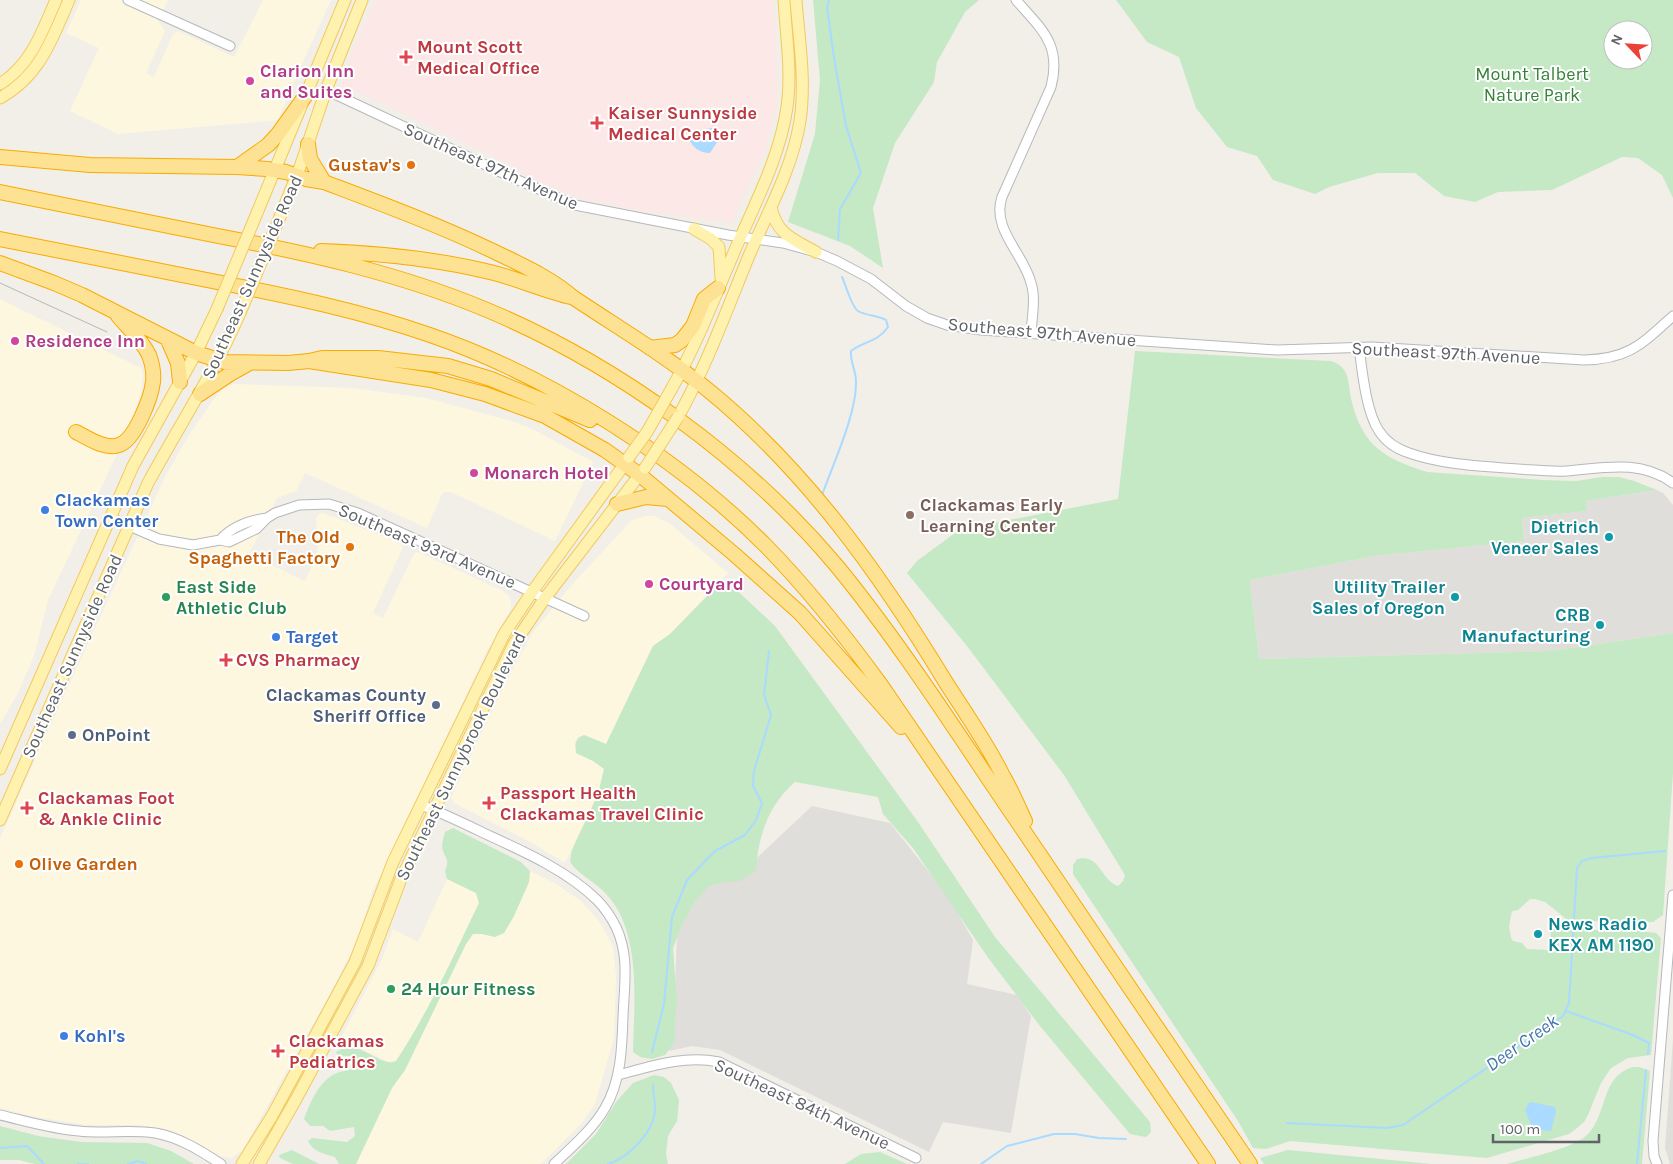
<svg xmlns="http://www.w3.org/2000/svg" width="1673" height="1164" viewBox="0 0 1673 1164" font-family="Karla,sans-serif">
  <style>
    .commercial { fill: #fef7e0 }
    .industrial { fill: #e0deda }
    .medical { fill: #fce8e6 }
    .green { fill: #c5e8c5; fill-rule: evenodd }
    .water { fill: #aadaff }
    .lines { fill: none; stroke-linecap: round; stroke-linejoin: round }
    .stream { stroke: #aadaff; stroke-width: 2 }
    .minor-casing { stroke: #b5b8bc; stroke-width: 11 }
    .major-casing { stroke: #f2c960; stroke-width: 13 }
    .highway-casing { stroke: #f9ab00; stroke-width: 16 }
    .minor { stroke: #fff; stroke-width: 9 }
    .major { stroke: #fff2af; stroke-width: 11 }
    .highway { stroke: #fde293; stroke-width: 14 }
    .tram { stroke: #b6b7b8; stroke-width: 1 }
    .major-bridge-casing { stroke: #f2c960; stroke-width: 13; stroke-linecap: butt }
    .major-bridge { stroke: #fff2af; stroke-width: 11 }
    .health-dot { fill: #e0444e; stroke: #fff; stroke-width: 2 }
    .hotel-dot { fill: #d1479c; stroke: #fff; stroke-width: 2 }
    .food-dot { fill: #e8710a; stroke: #fff; stroke-width: 2 }
    .shop-dot { fill: #3f7fe0; stroke: #fff; stroke-width: 2 }
    .education-dot { fill: #8d6e63; stroke: #fff; stroke-width: 2 }
    .culture-dot { fill: #0f9aa8; stroke: #fff; stroke-width: 2 }
    .leisure-dot { fill: #2e9e5b; stroke: #fff; stroke-width: 2 }
    .service-dot { fill: #5c6f8a; stroke: #fff; stroke-width: 2 }
    .labels { text-anchor: middle; dominant-baseline: central; stroke-width: 4; stroke-linejoin: round; paint-order: stroke }
    .health-label { font-size: 18px; font-weight: bold; fill: #be3a42; stroke: #fff; text-anchor: start }
    .hotel-label { font-size: 18px; font-weight: bold; fill: #b23c85; stroke: #fff; text-anchor: start }
    .park-label { font-size: 18px; fill: #348238; stroke: #fff }
    .food-label { font-size: 18px; font-weight: bold; fill: #c56008; stroke: #fff; text-anchor: end }
    .street-label { font-size: 18px; fill: #5f6368; stroke: #fff }
    .shop-label { font-size: 18px; font-weight: bold; fill: #366cbe; stroke: #fff; text-anchor: start }
    .education-label { font-size: 18px; font-weight: bold; fill: #785e54; stroke: #fff; text-anchor: start }
    .culture-label { font-size: 18px; font-weight: bold; fill: #0d838f; stroke: #fff; text-anchor: end }
    .leisure-label { font-size: 18px; font-weight: bold; fill: #27864d; stroke: #fff; text-anchor: start }
    .service-label { font-size: 18px; font-weight: bold; fill: #4e5e75; stroke: #fff; text-anchor: end }
    .water-label { font-size: 19px; font-style: italic; fill: #4174aa; stroke: #fff }
  </style>
  <rect width="100%" height="100%" fill="#f1efe8"/>
  <path class="commercial" d="M81,0H168L158,21L165,31L146,73L154,77L173,34L178,31L234,57L263,0H331L293,84L271,74L293,85L278,120L118,134L70,111L99,48L66,33Z
    M0,299L141,368L143,375L141,392L134,413L126,429L117,440L116,456L48,600L34,656L18,693L0,724Z
    M235,384L353,388L426,398L515,422L536,431L593,462L555,541L451,492H445L442,494L427,528L305,473L296,491L277,498L249,554L305,581L315,560L318,547L316,518L319,514L323,513L400,543L403,547L373,613L383,618L414,554L418,552L503,591L510,597L511,603L510,610L486,653L372,893L357,941L326,1001L242,1151L231,1158L220,1156L170,1130L141,1125H86L36,1117L0,1108V839L40,748L164,479L189,435L213,400L225,387Z
    M647,516H655L670,524L728,573L670,634L653,646L606,744L585,735L578,737L575,743L576,753L593,761L604,768L598,794L565,863L527,840L454,803L451,797L504,686L533,632L569,588L632,520Z
    M530,871L556,884L581,901L599,921L613,947L616,976L614,1038L595,1104L582,1123L541,1164H356L392,1088L405,1070L466,944L473,934H482L495,937L504,933L514,916L529,882Z
    M447,879L476,893L479,903L433,999L413,1035L396,1061L389,1062L340,1040L382,959L393,929L418,942Z"/>
  <path class="industrial" d="M1657,490L1664,494L1673,505V633L1550,651L1259,659L1250,580L1374,556L1524,541L1522,518L1587,511L1586,501Z
    M812,806L890,823L948,896L973,940L967,984L1017,995L1031,1016L1011,1133L943,1122L929,1152L720,1050L692,1046L669,1051L674,1017L677,934L682,918L721,870L745,869Z
    M1673,1039V1164H1670L1665,1148Z"/>
  <path class="medical" d="M375,0H774L778,100L767,146L732,223L636,210L578,198L524,174L522,171L510,164L342,85L341,79Z"/>
  <path class="green" d="M813,0H979L965,12L937,62L934,82L895,143L873,208L883,268L850,246L788,222L815,134L820,80Z
    M1116,0H1673V198L1662,175L1638,158L1622,157L1552,190L1498,192L1475,202L1444,196L1415,173H1378L1329,187L1315,194L1273,180L1257,156L1227,147L1196,108L1179,57L1147,42ZM1613,30H1643V60H1613Z
    M1135,351L1331,361C1350,367 1348,382 1351,398C1354,413 1360,429 1370,441C1385,458 1405,465 1427,472L1543,480L1576,481L1602,477H1619L1634,481L1657,490L1586,501L1587,511L1522,518L1524,541L1374,556L1250,580L1259,659L1550,651L1673,633V773L1663,915L1653,922L1569,921L1545,902L1535,899H1530L1518,910L1512,911L1509,926L1511,938L1513,941L1522,943L1527,949L1550,950L1551,929L1638,931L1656,933L1661,938L1651,1055L1628,1058L1611,1068L1601,1083L1588,1115L1584,1122L1577,1128L1569,1134L1487,1158L1290,1141L1266,1149L1253,1148L1238,1121L1073,874V865L1077,859C1101,854 1100,880 1118,886L1123,881L1125,875L1064,775L967,646L907,573L917,561L970,522L973,527L1118,499Z
    M721,582L730,584L775,626L918,822L995,937L1150,1122L1151,1132L1146,1137L1130,1134L1040,1026L989,959L913,848L883,814L878,797L795,782C769,804 758,836 756,870L740,881L724,882L709,886L694,903L681,927L673,948L677,1002L675,1019V1041L665,1055L652,1059L640,1057L633,1052C634,1004 642,933 607,895C596,882 580,876 570,862L572,850L598,794L604,769L593,761L576,753C575,743 575,739 584,735L606,744L653,646L670,634Z
    M453,828L521,862L530,871L529,882L514,916L504,933L495,937L482,934H473L466,944L405,1070L392,1088L356,1164H339L335,1157C325,1154 313,1152 308,1141L312,1138L347,1142L355,1136L354,1127L330,1131L323,1126H310L304,1119C310,1103 319,1080 337,1073C344,1070 349,1072 355,1066L353,1056H338L336,1052C360,1036 379,1069 396,1061C429,1011 453,957 479,903L476,893L447,879L445,871C451,858 443,857 442,846C442,842 444,836 445,832Z
    M1633,1067H1639L1650,1071L1642,1164H1507C1527,1158 1572,1149 1587,1135C1608,1115 1600,1076 1633,1067Z
    M654,1075L664,1077L671,1083L679,1100L677,1121L668,1136L666,1154L668,1164H566L596,1134L616,1102L633,1083Z
    M0,1126L38,1136L81,1142L147,1143L171,1151L194,1164H35L19,1160H0Z
    M292,1150L319,1164H293L280,1158L279,1155Z
    M1288,1150L1432,1164H1264L1260,1158Z
    M880,1152L907,1164H845L861,1154Z"/>
  <path class="water" d="M712,128L718,130L721,136L710,153C699,153 693,147 688,138L692,131Z
    M1531,1102L1555,1107L1556,1112L1551,1131L1541,1130L1539,1127L1531,1125L1525,1110L1528,1104Z"/>
  <g class="lines">
    <path class="stream" d="M829,0L827,7L834,58L846,126L861,173L840,209L838,240
      M822,495C833,464 857,413 856,381C856,371 850,362 851,351C864,341 878,342 888,327L886,320C877,315 866,316 858,311C851,306 846,285 842,277
      M1566,1011L1633,1035L1649,1043L1648,1054
      M652,1052L664,1004L672,917L687,880L715,851L745,835L756,820L762,803L753,786L754,771L771,715L764,695L769,651
      M1287,1123L1387,1128L1403,1125L1563,1016L1569,1003L1577,868L1582,861L1592,858L1665,851
      M0,1148L27,1146L44,1164
      M78,1164H88
      M128,1164L138,1161L146,1164
      M608,1164C628,1158 655,1131 655,1109C655,1101 653,1093 653,1085
      M981,1164L1007,1146L1054,1134H1075L1099,1138L1126,1139
      M1637,1164L1646,1070"/>
    <g class="minor-casing">
      <path id="minor" d="M128,0L230,46
        M1016,0C1041,29 1062,44 1051,87L1002,197C991,229 1024,254 1031,283C1036,298 1032,317 1031,333
        M326,90L511,177L575,205L728,235L783,243L816,252L837,261L871,279L906,306L927,318L947,325L981,330L1277,350L1372,347L1584,360C1629,359 1642,344 1673,316
        M1359,347C1362,370 1366,412 1379,431C1386,442 1397,449 1409,453C1443,465 1482,466 1518,469C1534,470 1551,472 1567,471C1604,468 1640,459 1673,483
        M111,518L159,539L193,545L220,540L229,542L256,529L267,518L275,513L299,505L329,504L358,513L584,616
        M220,540C231,527 250,520 267,518
        M421,805C445,814 467,825 490,836C525,852 569,872 597,900C605,908 611,917 616,927C630,956 624,987 623,1017C622,1048 621,1081 605,1108C593,1129 572,1147 554,1164
        M618,1075C652,1066 684,1055 719,1062L916,1158
        M0,1115C26,1121 52,1129 79,1131C104,1134 130,1129 155,1133C179,1137 201,1151 221,1164
        M1657,1164L1654,1156L1653,1141L1673,895"/>
    </g>
    <g class="major-casing">
      <path id="major" d="M0,84C31,65 42,32 56,0
        M0,98C40,76 52,39 69,0
        M771,207C777,235 793,239 816,252
        M257,213L345,0
        M280,217L300,167L326,90L362,0
        M694,229L711,239L719,247L721,278
        M672,388C697,344 715,296 735,250C755,203 780,157 787,107C792,72 786,35 784,0
        M678,417C706,367 726,312 748,258C767,213 792,170 800,121C806,80 799,40 796,0
        M0,769L133,466L196,353L217,309
        M0,820L148,483C179,426 214,373 240,313
        M242,1164L272,1116L355,962L393,862L504,634L532,592L629,458
        M259,1164L295,1101L368,966L401,879L514,644L545,598L644,469"/>
    </g>
    <g class="highway-casing">
      <path id="highway" d="M308,144L310,159L324,182
        M0,157L90,165L237,167L267,169L286,172L306,179L324,182C382,204 439,225 495,252C522,265 551,278 574,298C619,328 666,356 708,390C806,470 880,574 945,681C964,711 986,742 1002,774C1011,789 1018,806 1025,821
        M237,167L268,145L278,134L306,95
        M0,192C71,206 142,220 213,235C307,253 399,273 487,310C616,364 746,458 836,565C901,644 957,733 1015,818C1054,875 1093,934 1132,991C1171,1049 1211,1106 1250,1164
        M0,239C72,253 144,267 217,282C289,296 361,311 430,335C549,376 679,458 767,547C809,590 846,637 881,685L1208,1164
        M321,251C379,253 438,259 494,273C521,280 545,291 571,297
        M0,263L54,283L82,295L196,353L225,362L288,363L309,361L322,358H378L448,366L491,379L590,420
        M167,338L178,363L180,382
        M650,348L675,345L682,340L693,326L704,299L718,288
        M309,361L431,380L485,394L545,416L605,450L640,475L734,554L800,613L901,727
        M200,394L230,374L248,364
        M76,432C88,438 105,450 119,445C135,440 151,398 153,382C154,373 152,363 149,355C142,340 128,328 118,316
        M617,504L646,497L668,499"/>
    </g>
    <use href="#minor" class="minor"/>
    <use href="#major" class="major"/>
    <use href="#highway" class="highway"/>
    <path class="tram" d="M0,283L107,332"/>
    <g class="major-bridge-casing">
      <path id="major-bridge" d="M217,309L257,213
        M240,313L280,217
        M629,457L647,432L672,388
        M645,468L678,417"/>
    </g>
    <use href="#major-bridge" class="major-bridge"/>
  </g>
  <g class="health-dot">
    <path d="M403.5 49.5h5v5h5v5h-5v5h-5v-5h-5v-5h5z"/>
    <path d="M594.5 115.5h5v5h5v5h-5v5h-5v-5h-5v-5h5z"/>
    <path d="M223.5 652.5h5v5h5v5h-5v5h-5v-5h-5v-5h5z"/>
    <path d="M486.5 795.5h5v5h5v5h-5v5h-5v-5h-5v-5h5z"/>
    <path d="M24.5 800.5h5v5h5v5h-5v5h-5v-5h-5v-5h5z"/>
    <path d="M275.5 1043.5h5v5h5v5h-5v5h-5v-5h-5v-5h5z"/>
  </g>
  <g class="hotel-dot">
    <circle cx="250" cy="81" r="5"/>
    <circle cx="15" cy="341" r="5"/>
    <circle cx="474" cy="473" r="5"/>
    <circle cx="649" cy="584" r="5"/>
  </g>
  <g class="food-dot">
    <circle cx="411" cy="165" r="5"/>
    <circle cx="350" cy="547" r="5"/>
    <circle cx="19" cy="864" r="5"/>
  </g>
  <g class="shop-dot">
    <circle cx="45" cy="510" r="5"/>
    <circle cx="276" cy="637" r="5"/>
    <circle cx="64" cy="1036" r="5"/>
  </g>
  <circle class="education-dot" cx="910" cy="515" r="5"/>
  <g class="culture-dot">
    <circle cx="1609" cy="537" r="5"/>
    <circle cx="1455" cy="597" r="5"/>
    <circle cx="1600" cy="625" r="5"/>
    <circle cx="1538" cy="934" r="5"/>
  </g>
  <g class="leisure-dot">
    <circle cx="166" cy="597" r="5"/>
    <circle cx="391" cy="989" r="5"/>
  </g>
  <g class="service-dot">
    <circle cx="436" cy="705" r="5"/>
    <circle cx="72" cy="735" r="5"/>
  </g>
  <g class="labels">
    <g class="health-label">
      <text x="417" y="47">Mount Scott<tspan x="417" dy="21">Medical Office</tspan></text>
      <text x="608" y="113">Kaiser Sunnyside<tspan x="608" dy="21">Medical Center</tspan></text>
      <text x="236" y="660">CVS Pharmacy</text>
      <text x="500" y="793">Passport Health<tspan x="500" dy="21">Clackamas Travel Clinic</tspan></text>
      <text x="38" y="798">Clackamas Foot<tspan x="38" dy="21">&amp; Ankle Clinic</tspan></text>
      <text x="289" y="1041">Clackamas<tspan x="289" dy="21">Pediatrics</tspan></text>
    </g>
    <g class="hotel-label">
      <text x="260" y="71">Clarion Inn<tspan x="260" dy="21">and Suites</tspan></text>
      <text x="25" y="341">Residence Inn</text>
      <text x="484" y="473">Monarch Hotel</text>
      <text x="659" y="584">Courtyard</text>
    </g>
    <g class="park-label">
      <text x="1532" y="74">Mount Talbert<tspan x="1532" dy="21">Nature Park</tspan></text>
    </g>
    <g class="food-label">
      <text x="401" y="165">Gustav's</text>
      <text x="340" y="537">The Old<tspan x="340" dy="21">Spaghetti Factory</tspan></text>
      <text x="29" y="864" text-anchor="start">Olive Garden</text>
    </g>
    <g class="street-label">
      <text transform="translate(491 166) rotate(24)">Southeast 97th Avenue</text>
      <text transform="translate(252 277) rotate(-66)">Southeast Sunnyside Road</text>
      <text transform="translate(1042 332) rotate(5)">Southeast 97th Avenue</text>
      <text transform="translate(1446 353) rotate(3)">Southeast 97th Avenue</text>
      <text transform="translate(427 546) rotate(23)">Southeast 93rd Avenue</text>
      <text transform="translate(72 656) rotate(-66)">Southeast Sunnyside Road</text>
      <text transform="translate(461 756) rotate(-64)">Southeast Sunnybrook Boulevard</text>
      <text transform="translate(802 1104) rotate(25)">Southeast 84th Avenue</text>
    </g>
    <g class="shop-label">
      <text x="55" y="500">Clackamas<tspan x="55" dy="21">Town Center</tspan></text>
      <text x="286" y="637">Target</text>
      <text x="74" y="1036">Kohl's</text>
    </g>
    <g class="education-label">
      <text x="920" y="505">Clackamas Early<tspan x="920" dy="21">Learning Center</tspan></text>
    </g>
    <g class="culture-label">
      <text x="1599" y="527">Dietrich<tspan x="1599" dy="21">Veneer Sales</tspan></text>
      <text x="1445" y="587">Utility Trailer<tspan x="1445" dy="21">Sales of Oregon</tspan></text>
      <text x="1590" y="615">CRB<tspan x="1590" dy="21">Manufacturing</tspan></text>
      <text x="1548" y="924" text-anchor="start">News Radio<tspan x="1548" dy="21">KEX AM 1190</tspan></text>
    </g>
    <g class="leisure-label">
      <text x="176" y="587">East Side<tspan x="176" dy="21">Athletic Club</tspan></text>
      <text x="401" y="989">24 Hour Fitness</text>
    </g>
    <g class="service-label">
      <text x="426" y="695">Clackamas County<tspan x="426" dy="21">Sheriff Office</tspan></text>
      <text x="82" y="735" text-anchor="start">OnPoint</text>
    </g>
    <g class="water-label">
      <text transform="translate(1522 1043) rotate(-35)">Deer Creek</text>
    </g>
  </g>
  <g transform="translate(1628 45) rotate(295)"><circle r="24" fill="#ffffff" stroke="#bfc1c3"/>
  <path d="M0-4L9 19L0 12L-9 19Z" fill="#ea4335"/>
  <text y="-8" font-size="14" font-weight="bold" text-anchor="middle" fill="#5f6368">N</text>
  </g>
  <path d="M1493 1134v8h106v-8" fill="none" stroke="#5f6368" stroke-width="2.5"/>
  <text x="1500" y="1134" font-size="15" fill="#5f6368" stroke="#ffffff" stroke-width="4" paint-order="stroke">100 m</text>
</svg>
